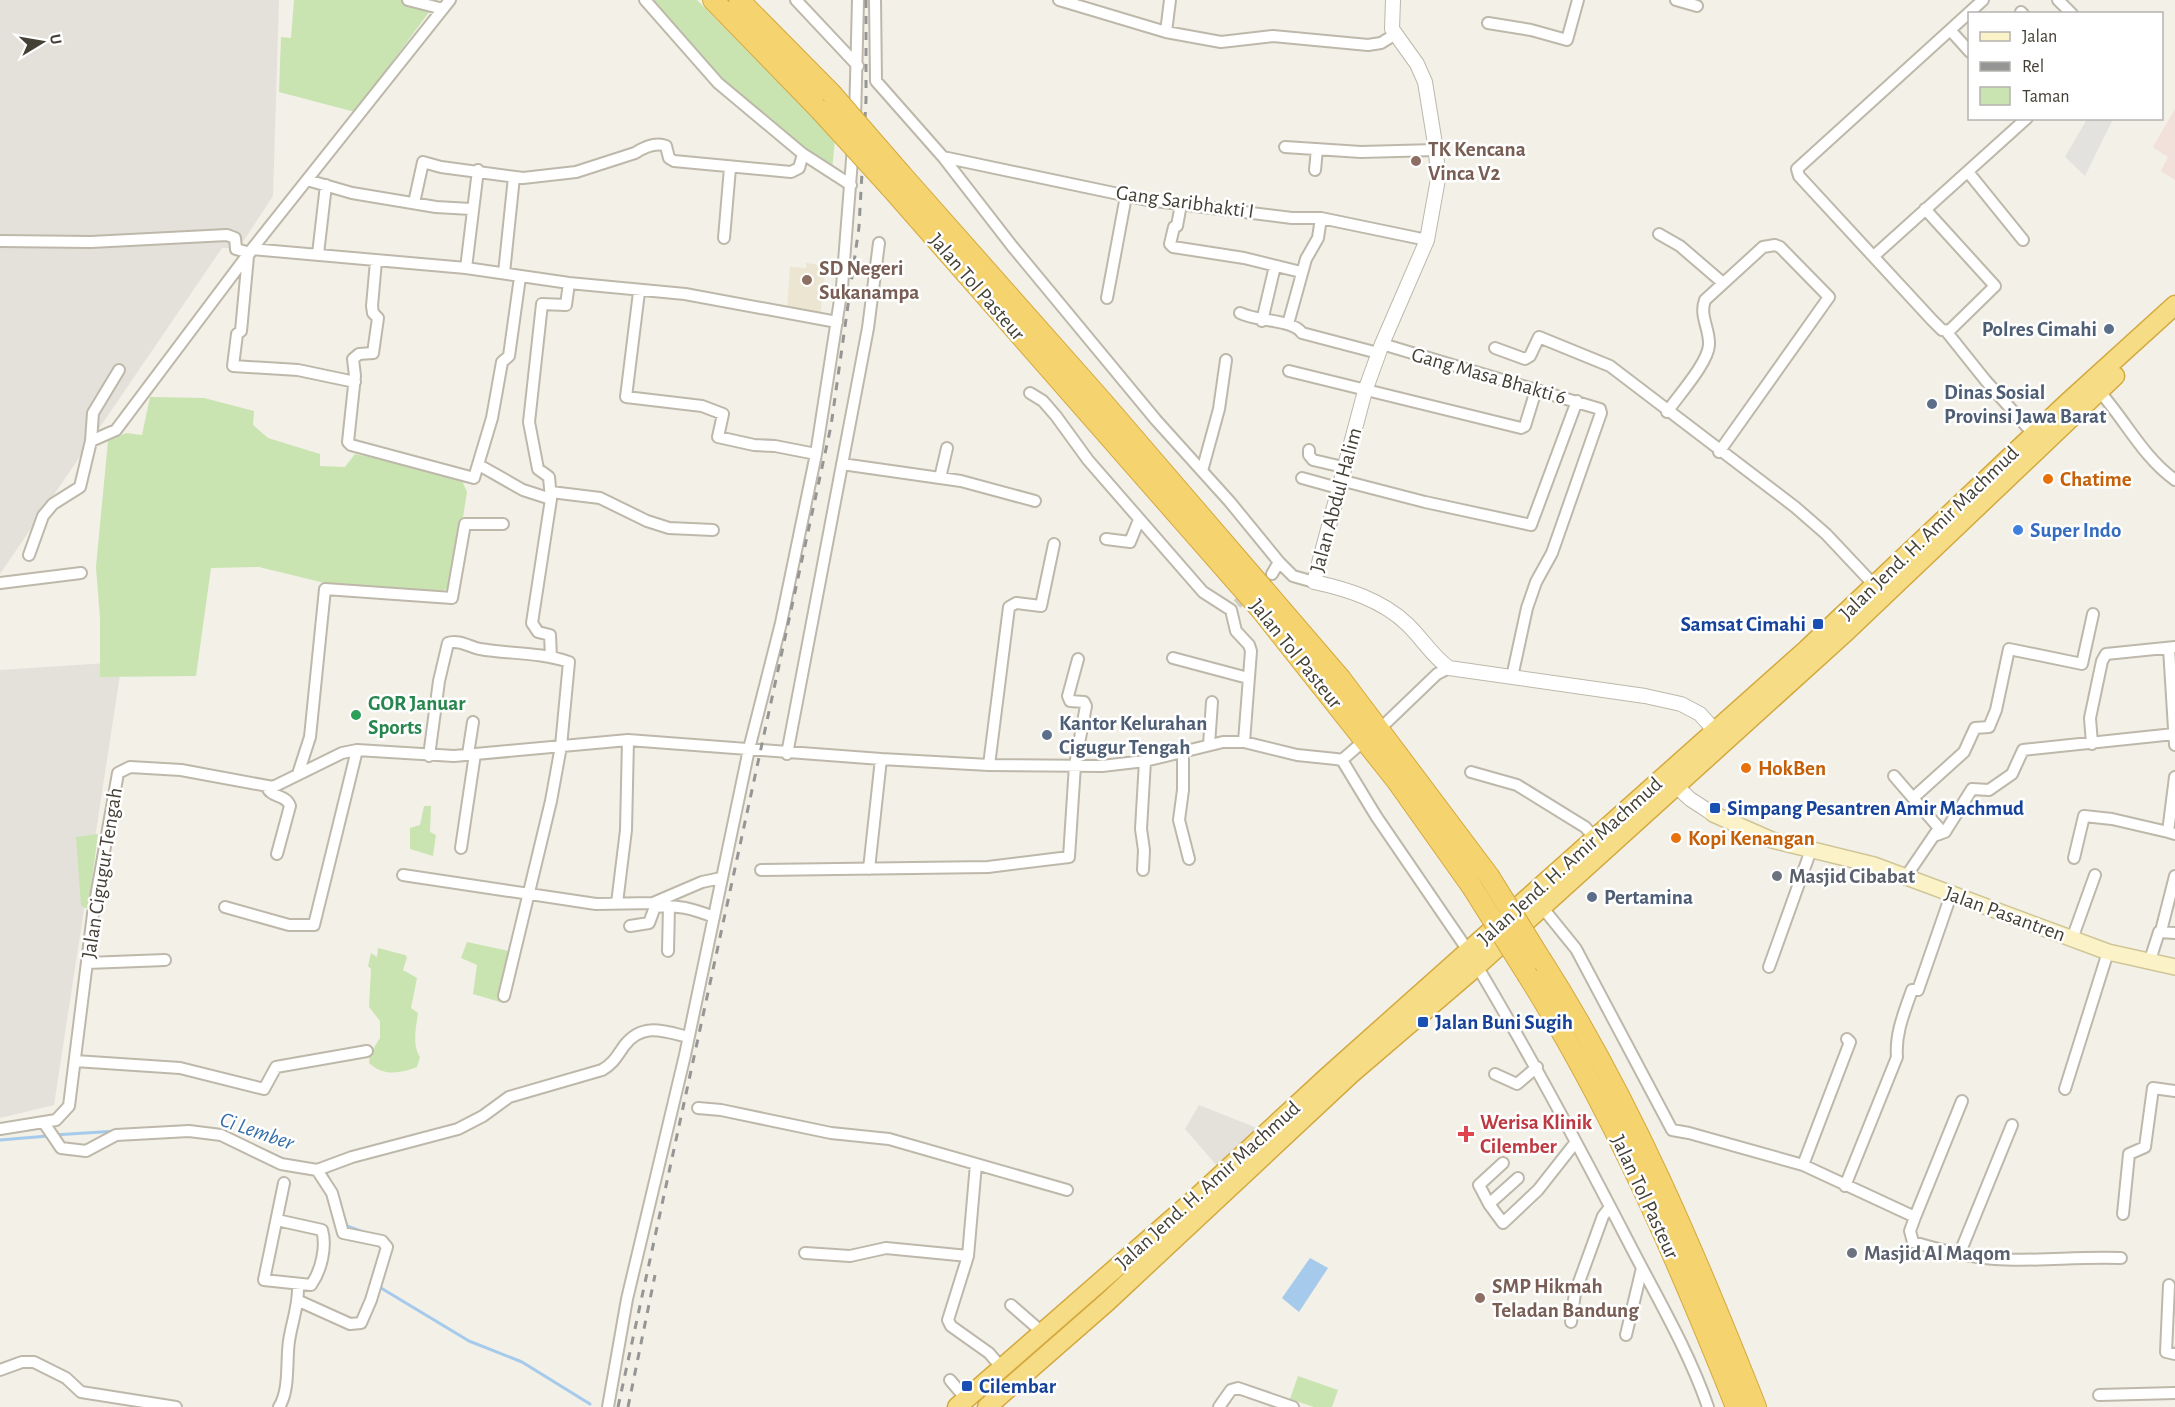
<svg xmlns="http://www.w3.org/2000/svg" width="2175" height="1407" viewBox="0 0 2175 1407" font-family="'Alegreya Sans',sans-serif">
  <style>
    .industrial { fill: #e4e1db }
    .education { fill: #ebe5d1 }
    .medical { fill: #f2e0da }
    .green { fill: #c9e4b1 }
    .parking { fill: #e3e2de }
    .water { fill: #a6caec }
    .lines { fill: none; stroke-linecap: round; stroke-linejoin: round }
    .stream { stroke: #a6caec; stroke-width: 3 }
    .minor-tunnel { stroke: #cfcdc4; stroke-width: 10; stroke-dasharray: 10 5; stroke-linecap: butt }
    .minor-casing { stroke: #bdb8aa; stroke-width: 14 }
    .tertiary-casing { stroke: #bdb8aa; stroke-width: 16 }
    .secondary-casing { stroke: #cfc598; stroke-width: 18 }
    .trunk-casing { stroke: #d4a93f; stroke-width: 21 }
    .motorway-casing { stroke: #d4a93f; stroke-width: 22 }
    .minor { stroke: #fff; stroke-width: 10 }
    .tertiary { stroke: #fff; stroke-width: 14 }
    .secondary { stroke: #fbf3c7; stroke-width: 15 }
    .trunk { stroke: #f6dc84; stroke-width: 18 }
    .motorway { stroke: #f5d36e; stroke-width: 20 }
    .rail { stroke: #959595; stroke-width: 3; stroke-dasharray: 8 8; stroke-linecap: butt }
    .motorway-bridge-casing { stroke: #d4a93f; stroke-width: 22; stroke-linecap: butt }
    .motorway-bridge { stroke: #f5d36e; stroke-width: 20 }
    .education-dot { fill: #8d6e63; stroke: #fff; stroke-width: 2 }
    .service-dot { fill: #5c6f8a; stroke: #fff; stroke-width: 2 }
    .food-dot { fill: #e8710a; stroke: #fff; stroke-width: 2 }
    .shop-dot { fill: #3f7fe0; stroke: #fff; stroke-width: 2 }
    .transit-dot { fill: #1a4fb4; stroke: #fff; stroke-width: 2 }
    .leisure-dot { fill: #2e9e5b; stroke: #fff; stroke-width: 2 }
    .worship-dot { fill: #6b7280; stroke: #fff; stroke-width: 2 }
    .health-dot { fill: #e0444e; stroke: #fff; stroke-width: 2 }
    .labels { text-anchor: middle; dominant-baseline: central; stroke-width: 5; stroke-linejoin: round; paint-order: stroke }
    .education-label { font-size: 21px; font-weight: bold; fill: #785e54; stroke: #fff; text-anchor: start }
    .street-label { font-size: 21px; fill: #454036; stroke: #fff }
    .service-label { font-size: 21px; font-weight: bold; fill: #4e5e75; stroke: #fff; text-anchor: start }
    .food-label { font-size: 21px; font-weight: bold; fill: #c56008; stroke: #fff; text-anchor: start }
    .shop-label { font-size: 21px; font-weight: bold; fill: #366cbe; stroke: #fff; text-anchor: start }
    .transit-label { font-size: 21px; font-weight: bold; fill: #164399; stroke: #fff; text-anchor: start }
    .leisure-label { font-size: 21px; font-weight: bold; fill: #27864d; stroke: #fff; text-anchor: start }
    .worship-label { font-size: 21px; font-weight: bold; fill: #5b616d; stroke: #fff; text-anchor: start }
    .health-label { font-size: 21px; font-weight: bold; fill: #be3a42; stroke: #fff; text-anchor: start }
    .water-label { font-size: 22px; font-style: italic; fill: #3670aa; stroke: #fff }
  </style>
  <rect width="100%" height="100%" fill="#f2f0e7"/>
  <path class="industrial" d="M0,0H279L273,196L239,248H222L0,574Z
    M122,662L54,1105L0,1118V670Z
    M1199,1105L1257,1128L1260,1136L1217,1166L1185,1129Z"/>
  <path class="education" d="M806,263L826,266L820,317L787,311L790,267L806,268Z"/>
  <path class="medical" d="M2175,109V180L2161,171L2168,157L2153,147Z"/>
  <path class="green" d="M294,0H402L432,8L355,112L279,92L281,37L291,38Z
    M653,0H697L835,140L832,170L798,146L716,74Z
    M150,397L204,398L254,411L253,425L268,438L320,454V466L345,467L355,454L460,476L467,492L452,586L441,592L391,590L329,584L259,567L211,568L196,676L100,677V618L96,567L108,441L126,433L142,435Z
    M424,806H431L430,832L436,835L433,856L410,849V828L420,825Z
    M98,834L88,909L81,906L76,837Z
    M467,942L509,951L505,992L500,1002L473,994L477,965L461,958Z
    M378,948L405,955L407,957L403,970L417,978L411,1008L418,1013C416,1027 412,1045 420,1057L417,1067C400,1074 382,1076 369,1063L370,1054L380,1038V1021L369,1007L371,969L368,966L371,953L377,957Z
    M1298,1376L1338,1390L1332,1407H1314L1290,1399Z"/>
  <path class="parking" d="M2087,119H2113L2085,176L2065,157Z"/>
  <path class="water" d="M1310,1258L1328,1268L1299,1312L1282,1298Z"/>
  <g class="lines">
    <path class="stream" d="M54,1135L117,1131
      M0,1140L48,1136
      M264,1150L288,1161
      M325,1171L340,1202
      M343,1214L347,1226L366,1233
      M380,1283L381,1288L469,1341L522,1362L590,1404"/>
    <path class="minor-tunnel" d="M1237,604L1272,574"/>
    <g class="minor-casing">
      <path id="minor" d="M408,0L443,9
        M645,0L718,83L803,154L851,185
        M796,0L858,66
        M875,0L876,81L943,157L1012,246L1156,420L1230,502L1279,562L1293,576L1314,582
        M1059,0L1166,32L1221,42L1273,36L1368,45L1381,43L1394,35
        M1676,0L1697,6
        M2058,0L2072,14
        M2021,12L2023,14
        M1488,23L1531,30L1567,40L1578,0
        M1951,31L1970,52
        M1166,32L1170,0
        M855,120L858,0
        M1285,147L1361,152L1436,150
        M943,157L1147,200L1292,218H1321L1427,240
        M1315,170L1317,149
        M1968,172L2023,240
        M307,180L352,193L436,207L471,209
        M414,203L423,162L441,167L523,178L576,172L635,153C643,148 656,142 666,146L669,158L674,161L791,172L799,168L803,154
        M1181,204L1177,226L1174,227L1170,244L1173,247L1244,258L1301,272
        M1925,209L1995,286L1949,331L1942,330L1932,320L1799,176L1797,169L1983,0
        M1659,234L1680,246L1723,283
        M724,238L730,168
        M0,241L91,242L227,235L235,238L236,249L250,253
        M252,249L466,268L569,283L685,294L837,322
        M318,254L326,185
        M1875,255L2027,118
        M248,256L241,331L237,334L233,366L298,370L355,382
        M376,261L372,306L373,313L378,318L373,353L359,354L353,359L355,376L348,442L351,445L474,478L492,418L502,362L509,356L520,277
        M466,268L478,170
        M504,273L514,177
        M639,292L626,397L702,406L723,414L718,437L754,445L775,446L816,454
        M1107,298L1126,196
        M1240,313C1258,322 1292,319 1302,333L1378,353
        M1262,321L1275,266
        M1288,324L1306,259L1318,238L1321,218
        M1946,331L1986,381L2037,438
        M1382,344L1600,409L1601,413L1552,553L1536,582L1527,608L1512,677
        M1495,348L1525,359L1530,356L1539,337L1610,366L1795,507L1826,534L1875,586
        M1289,371L1521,428L1525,426L1536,390
        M2099,391C2126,421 2142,456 2175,480
        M1030,393L1043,401L1056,416L1088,460L1203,592L1231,610L1236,631L1249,645L1251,651L1244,742
        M1667,412C1678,396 1708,363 1709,345C1710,329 1699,316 1705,300L1763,247L1775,245L1780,247L1829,297L1719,452
        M91,441L116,430L252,249L450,0
        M1309,450V455L1313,460L1343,467
        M842,464L961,481L1035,501
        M479,465L523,490L551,499
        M1202,471L1219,409L1226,360
        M940,478L947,448
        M1302,478L1338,488
        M1340,480L1425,502L1531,525L1577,401
        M551,492L600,498L647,521L669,528L713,530
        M1106,539L1130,542L1139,520
        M29,555L43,516L53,504L80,487L91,441L93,413L119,370
        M1272,574L1279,562
        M0,583L81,573
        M2169,648L2175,745
        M551,657L550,635L538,632L532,623L551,499L549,477L538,469L529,422L542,304L566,305L569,283
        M1173,658L1248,678
        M1386,723L1437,674L1449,668
        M2092,744L2090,718L2102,661L2106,654L2175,647
        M1209,745L1212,702
        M1183,751V790L1179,820L1189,859
        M468,754L473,722
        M787,754L868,328L879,243
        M429,756L439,681L448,643C458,639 470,647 480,649C509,654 540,652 569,662L561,746L551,801L504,996
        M1342,760L1376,816L1469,952
        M989,765L1009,607L1016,603L1041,606L1054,544
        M1471,772L1517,785L1585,827L1596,839
        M298,774L310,737L325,589L452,598L465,524H503
        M1894,776L1939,828L1905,878
        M267,787C271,798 286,794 290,806L277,854
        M1913,798L1964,752L1975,728L1989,727L1996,710L2009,649L2082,664L2093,614
        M2175,834L2168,832L2175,777
        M1934,836L1945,832L1972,789L1989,790L2012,774L2023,750L2174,734
        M461,848L475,754
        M2074,858L2084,816L2112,819L2168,832
        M869,869L881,759
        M761,870L988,867L1069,857L1075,765L1086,706L1084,702L1070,701L1068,696L1078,659
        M1143,870L1144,850L1141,829L1145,761
        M403,875L596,904L653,903L702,882L721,878
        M617,903L626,830L628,740
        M225,907L289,925H314L357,750
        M1542,907L1576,949L1672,1130L1689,1133L1803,1165L1915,1217
        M630,926L649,923L655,907C677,904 693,909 714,917
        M2161,931L2175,876
        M2072,939L2095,875
        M668,951L669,906
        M87,963L165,960
        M2149,963L2159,932L2175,933
        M1477,966C1532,1058 1582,1152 1631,1247C1658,1299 1689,1352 1708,1407
        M1769,967L1811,850
        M75,1061L180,1068L264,1089L276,1067L367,1051
        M1495,1074L1517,1084L1537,1067
        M2065,1089L2108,952
        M1962,1101L1915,1217L1910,1231L1913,1242C1940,1250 1966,1257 1995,1259C2037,1262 2079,1256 2121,1258
        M698,1108L721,1110L831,1133L889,1139L1067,1190
        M44,1123L61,1148L86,1151L116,1135L189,1131L221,1135L281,1164L317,1170L352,1157L458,1129L483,1116L509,1097L602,1070C613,1064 617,1056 624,1046C642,1022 664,1031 688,1037
        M0,1129L56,1120L69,1106L93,914L118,773L130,767L181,770L273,787L342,753L357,750L454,756L628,740L881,759L989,765L1102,766L1145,761L1223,742H1244L1297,755L1336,759L1342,760L1358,746
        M976,1164L968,1256L948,1320L951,1326L989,1353L1001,1367
        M1803,1165L1850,1042L1847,1039
        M1518,1178L1489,1204L1503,1223L1538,1190L1575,1143
        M1845,1186L1897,1057C1895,1034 1904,1013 1912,990H1918L1951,895
        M1489,1204L1479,1185L1503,1163
        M2123,1214L2129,1154L2145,1147L2153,1088L2175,1091
        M277,1220L322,1230C327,1247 321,1271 311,1285L264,1280L284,1183
        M805,1253L850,1256L886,1248L968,1256
        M1959,1255L2012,1125
        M2169,1285L2166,1352L2175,1354
        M299,1301L350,1324L361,1323L371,1300L387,1247L382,1241L343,1233L332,1193L317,1170
        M1011,1305L1042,1332
        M1571,1322L1575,1293L1603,1216L1610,1207
        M1626,1335L1642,1268
        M0,1370L22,1362H34L66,1378L81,1392L176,1407
        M950,1380L966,1399
        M2099,1395L2175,1393
        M279,1407C290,1390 286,1361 289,1341C292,1321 299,1305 298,1285
        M608,1407L627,1299L685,1055L749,749L781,623L816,454L842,287L853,147
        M1219,1407L1231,1390L1238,1388L1293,1407"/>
    </g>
    <g class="tertiary-casing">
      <path id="tertiary" d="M1393,0L1392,29L1417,64L1425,82L1436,150L1438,179L1427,240L1382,344L1365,391L1314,582C1347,589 1382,600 1407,624C1422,638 1432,656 1449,668L1645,696L1681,704L1700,714L1715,731
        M1675,785L1690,799L1713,814"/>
    </g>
    <g class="secondary-casing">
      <path id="secondary" d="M1713,814L1772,840L1874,865L2108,952L2175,967"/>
    </g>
    <g class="trunk-casing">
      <path id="trunk" d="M957,1407L1196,1198L1328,1076L1807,649L2066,404L2175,305
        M987,1407L1107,1302L1351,1074L1477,966L1847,631L2115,376"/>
    </g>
    <g class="motorway-casing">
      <path id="motorway" d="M713,0L820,110
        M739,0L831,93
        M902,175L1102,401L1341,679L1489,876
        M890,187L1261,610L1396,780L1472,887
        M1542,961C1631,1100 1696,1255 1756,1407
        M1528,976C1613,1111 1677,1259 1736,1407"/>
    </g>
    <use href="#minor" class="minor"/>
    <use href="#tertiary" class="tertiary"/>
    <use href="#secondary" class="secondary"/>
    <use href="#trunk" class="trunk"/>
    <use href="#motorway" class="motorway"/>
    <path class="rail" d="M618,1407L831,426L859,227L866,100V0
      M628,1407L655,1275"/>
    <g class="motorway-bridge-casing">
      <path id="motorway-bridge" d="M831,93L902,175
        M820,110L890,187
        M1489,876L1542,961
        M1472,887L1528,976"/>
    </g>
    <use href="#motorway-bridge" class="motorway-bridge"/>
  </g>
  <g class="education-dot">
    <circle cx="1416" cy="161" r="6"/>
    <circle cx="807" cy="280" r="6"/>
    <circle cx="1480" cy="1298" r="6"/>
  </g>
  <g class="service-dot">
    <circle cx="2109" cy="329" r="6"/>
    <circle cx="1932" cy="404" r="6"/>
    <circle cx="1047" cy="735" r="6"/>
    <circle cx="1592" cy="897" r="6"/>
  </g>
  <g class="food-dot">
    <circle cx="2048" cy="479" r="6"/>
    <circle cx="1746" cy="768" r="6"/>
    <circle cx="1676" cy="838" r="6"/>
  </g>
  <circle class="shop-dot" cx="2018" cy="530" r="6"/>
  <g class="transit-dot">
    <rect x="1812" y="618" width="12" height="12" rx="3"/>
    <rect x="1709" y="802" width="12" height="12" rx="3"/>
    <rect x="1417" y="1016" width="12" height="12" rx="3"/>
    <rect x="961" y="1380" width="12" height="12" rx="3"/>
  </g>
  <circle class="leisure-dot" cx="356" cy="715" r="6"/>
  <g class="worship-dot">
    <circle cx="1777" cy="876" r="6"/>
    <circle cx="1852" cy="1253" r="6"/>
  </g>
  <path class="health-dot" d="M1463 1125h6v6h6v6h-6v6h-6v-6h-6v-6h6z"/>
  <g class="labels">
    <g class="education-label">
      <text x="1428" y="149">TK Kencana<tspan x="1428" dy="24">Vinca V2</tspan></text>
      <text x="819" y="268">SD Negeri<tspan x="819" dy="24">Sukanampa</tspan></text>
      <text x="1492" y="1286">SMP Hikmah<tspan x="1492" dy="24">Teladan Bandung</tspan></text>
    </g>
    <g class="street-label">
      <text transform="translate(1185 202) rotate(8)">Gang Saribhakti I</text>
      <text transform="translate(977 287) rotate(49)">Jalan Tol Pasteur</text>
      <text transform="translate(1489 376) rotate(16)">Gang Masa Bhakti 6</text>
      <text transform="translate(1336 500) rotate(-75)">Jalan Abdul Halim</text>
      <text transform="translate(1929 533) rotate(-44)">Jalan Jend. H. Amir Machmud</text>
      <text transform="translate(1296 654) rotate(51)">Jalan Tol Pasteur</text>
      <text transform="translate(1570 861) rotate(-42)">Jalan Jend. H. Amir Machmud</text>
      <text transform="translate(102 873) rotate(-81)">Jalan Cigugur Tengah</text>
      <text transform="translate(2005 914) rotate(20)">Jalan Pasantren</text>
      <text transform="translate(1208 1185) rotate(-42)">Jalan Jend. H. Amir Machmud</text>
      <text transform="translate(1645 1197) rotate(65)">Jalan Tol Pasteur</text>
    </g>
    <g class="service-label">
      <text x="2097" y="329" text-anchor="end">Polres Cimahi</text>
      <text x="1944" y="392">Dinas Sosial<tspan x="1944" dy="24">Provinsi Jawa Barat</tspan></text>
      <text x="1059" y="723">Kantor Kelurahan<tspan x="1059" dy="24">Cigugur Tengah</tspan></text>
      <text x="1604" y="897">Pertamina</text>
    </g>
    <g class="food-label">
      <text x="2060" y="479">Chatime</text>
      <text x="1758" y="768">HokBen</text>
      <text x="1688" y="838">Kopi Kenangan</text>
    </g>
    <g class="shop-label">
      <text x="2030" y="530">Super Indo</text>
    </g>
    <g class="transit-label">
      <text x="1806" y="624" text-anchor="end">Samsat Cimahi</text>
      <text x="1727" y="808">Simpang Pesantren Amir Machmud</text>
      <text x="1435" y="1022">Jalan Buni Sugih</text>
      <text x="979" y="1386">Cilembar</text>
    </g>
    <g class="leisure-label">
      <text x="368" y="703">GOR Januar<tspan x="368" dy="24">Sports</tspan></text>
    </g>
    <g class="worship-label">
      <text x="1789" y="876">Masjid Cibabat</text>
      <text x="1864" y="1253">Masjid Al Maqom</text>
    </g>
    <g class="health-label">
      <text x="1480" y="1122">Werisa Klinik<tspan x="1480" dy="24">Cilember</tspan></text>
    </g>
    <g class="water-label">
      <text transform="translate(257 1131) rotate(19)">Ci Lember</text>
    </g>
  </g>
  <rect x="1968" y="12" width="195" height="108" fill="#ffffff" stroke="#b5b3af" stroke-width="1.5"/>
  <rect x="1980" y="32" width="30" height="9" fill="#fbf3c7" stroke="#b5b3af" stroke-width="1.5"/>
  <text x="2022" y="42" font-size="18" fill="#454036">Jalan</text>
  <rect x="1980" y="62" width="30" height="9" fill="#959595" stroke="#b5b3af" stroke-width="1.5"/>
  <text x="2022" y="72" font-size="18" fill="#454036">Rel</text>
  <rect x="1980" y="87" width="30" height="18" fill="#c9e4b1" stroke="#b5b3af" stroke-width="1.5"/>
  <text x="2022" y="102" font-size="18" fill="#454036">Taman</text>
  <g transform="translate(42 42) rotate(79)" stroke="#ffffff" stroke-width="4.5" paint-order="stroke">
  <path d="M0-4.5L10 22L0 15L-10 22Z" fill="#454036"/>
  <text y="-9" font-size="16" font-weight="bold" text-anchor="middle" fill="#454036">U</text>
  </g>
</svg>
